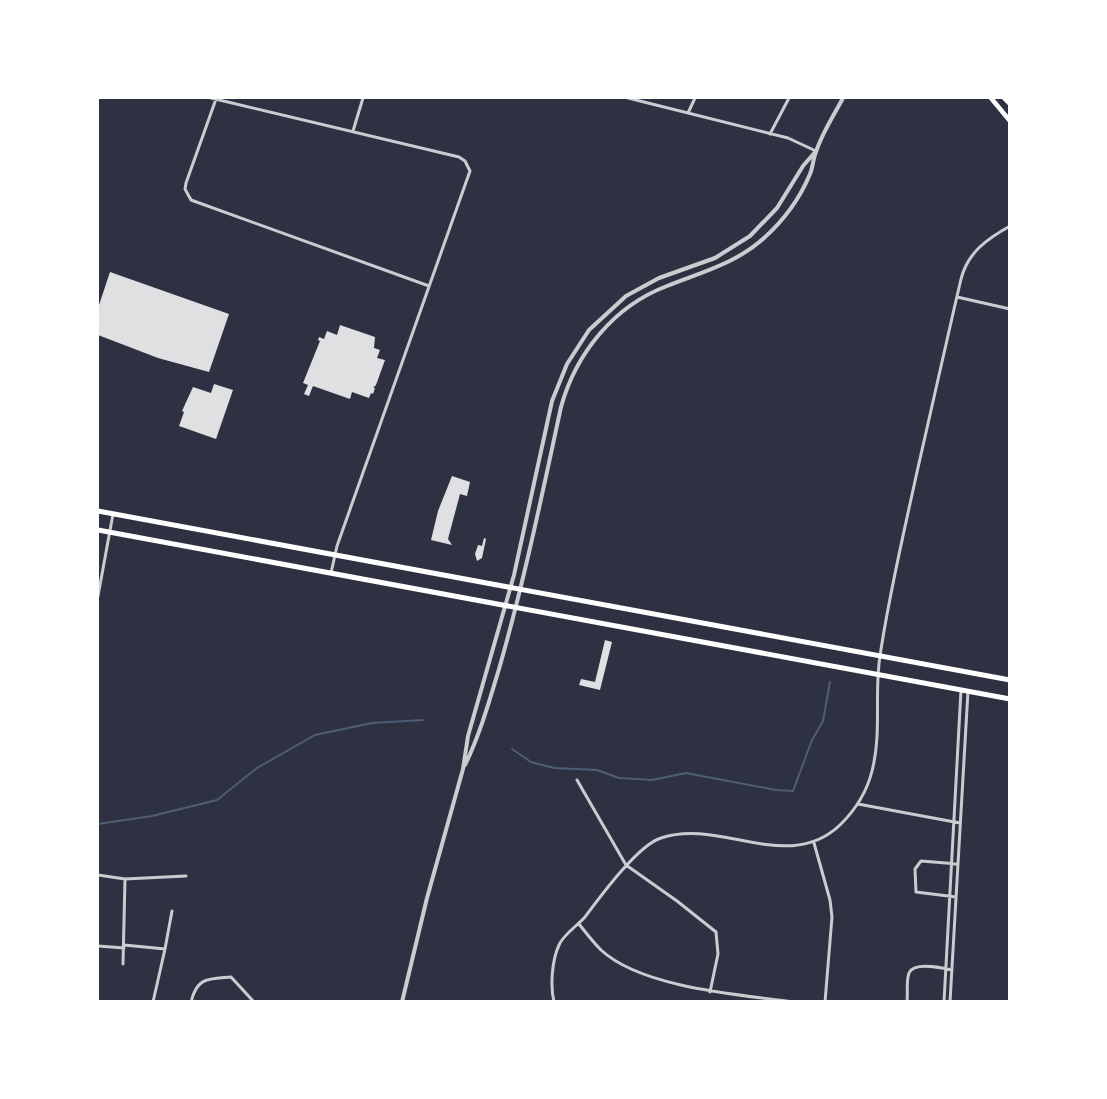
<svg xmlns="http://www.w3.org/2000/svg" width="1107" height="1099" viewBox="0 0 1107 1099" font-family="'Alegreya Sans',sans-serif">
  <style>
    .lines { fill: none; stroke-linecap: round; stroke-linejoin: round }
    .stream { stroke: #4f5d75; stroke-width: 2 }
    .building { fill: #e0e0e3 }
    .minor { stroke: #caccd0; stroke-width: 3 }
    .tertiary { stroke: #caccd0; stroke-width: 4 }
    .secondary { stroke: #fff; stroke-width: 4.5 }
    .primary { stroke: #fff; stroke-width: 5 }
  </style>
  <rect width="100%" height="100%" fill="#2d3142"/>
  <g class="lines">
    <path class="stream" d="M512,749L531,762L554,768L597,770L619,778L652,780L686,773L776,790L793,791L812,740L823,721L830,682
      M98,824L152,816L217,800L257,768L315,735L372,723L423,720"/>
  </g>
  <path class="building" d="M110,272L229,314L209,372L158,358L98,335V308Z
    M340,325L375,337L374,348L380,350L377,358L385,360L376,385L373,388H375L373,394L371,393L369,398L352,392L350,399L313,386L309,396L304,394L308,385L303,383L320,341L318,340L319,337L324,339L327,331L337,335Z
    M214,384L233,390L216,439L179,426L184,412L182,411L193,387L211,393Z
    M452,476L470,482L467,496L460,494L448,539L452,545L431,540L438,511Z
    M484,538L486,539L482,558L477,561L475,554L478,545L482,546Z
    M605,640L612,642L600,690L579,685L581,679L595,682Z"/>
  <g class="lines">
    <path class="minor" d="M211,98L459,157L465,161L470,171L337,546L331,573
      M628,98L788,138L816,151
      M216,99L186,183L185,189L191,200L429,286
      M688,113L695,98
      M353,131L363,98
      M770,134L789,98
      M957,297L1010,309
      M98,596L113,514
      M577,780L626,865L677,901L716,932L718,954L710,992
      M858,804L960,823
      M814,843L830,900L832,917L825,1002
      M98,875L125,879L186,876
      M956,897L916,892L915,869L921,861L958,864
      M579,924C586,933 593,942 601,950C642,988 741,995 795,1002
      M124,945L165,949L153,1002
      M98,946L124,948
      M165,949L172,911
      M123,964L125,879
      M191,1002C197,977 208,979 231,977L254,1002
      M275,1002H277
      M554,1002C550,986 552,960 559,945C563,935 577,926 585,917C600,897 638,845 661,838C721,818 789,875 841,824C856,809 867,791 872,771C882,733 874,694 880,656C889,594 904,532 917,472C932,407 946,343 961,279C968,252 987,239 1010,226
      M907,1002C908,993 906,981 909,973C914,961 943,968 952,970
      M944,1002L961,690
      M950,1002L968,691"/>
    <path class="tertiary" d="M465,765C480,734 489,702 499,669C524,582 542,495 561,407C576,353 614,306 667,286C702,272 735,264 764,238C783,221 800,198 810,174C813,167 813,159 816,152C822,133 834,115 843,98
      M402,1002L427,898L463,769L468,736L514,575L552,401L567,364L589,330L626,296L659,278L715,258L750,236L777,208L803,166L816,151"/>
    <path class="secondary" d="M991,98L1010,121
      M1004,98L1010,104"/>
    <path class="primary" d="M98,511L1010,680
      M98,530L1010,699"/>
  </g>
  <rect width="1107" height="1099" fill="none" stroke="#ffffff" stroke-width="198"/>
</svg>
